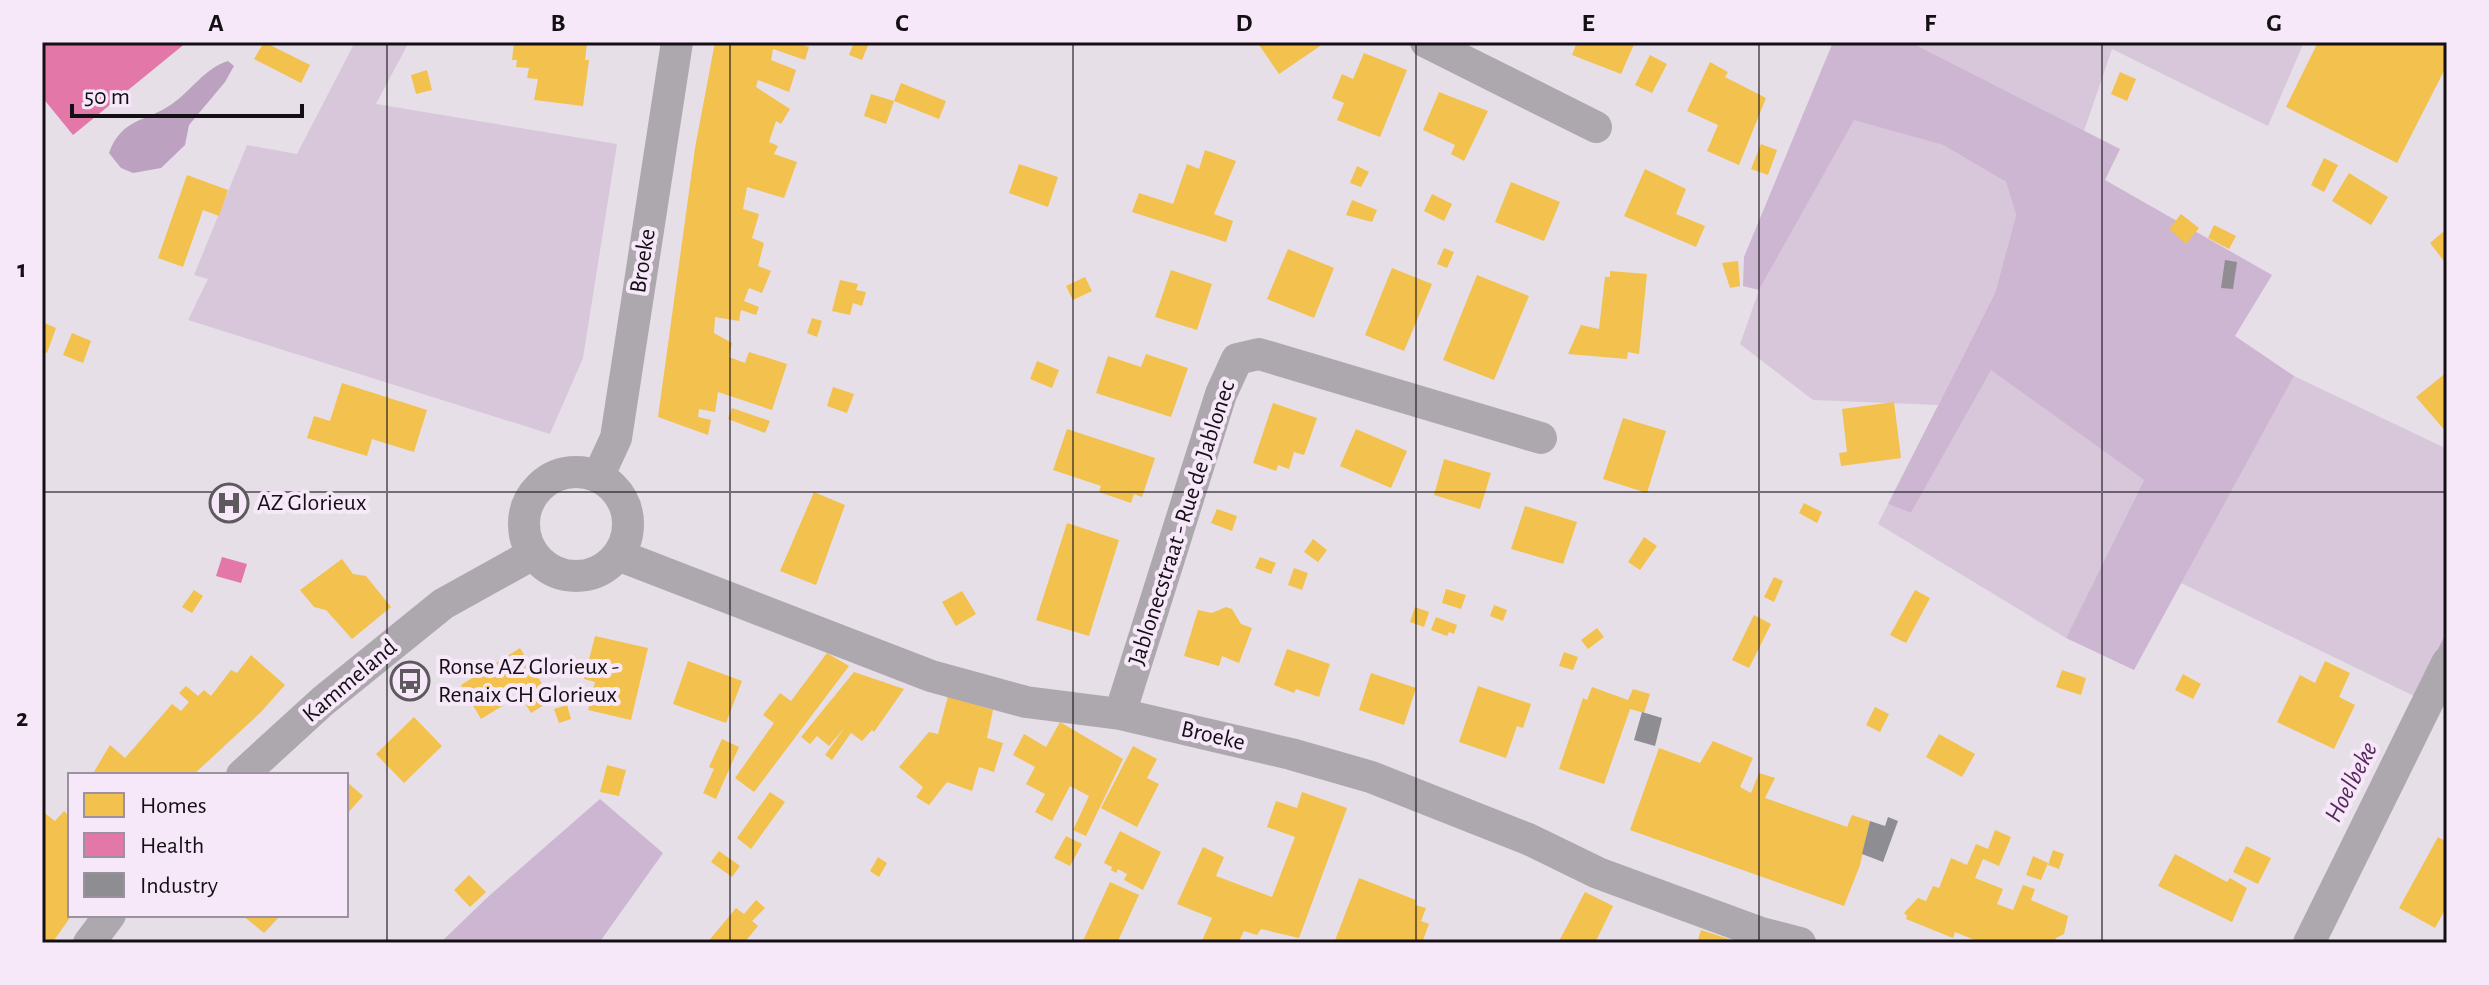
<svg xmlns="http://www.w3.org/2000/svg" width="2489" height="985" viewBox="0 0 2489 985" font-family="'Alegreya Sans',sans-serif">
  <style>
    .green { fill: #d8c7db }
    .forest { fill: #cdb6d1 }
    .water { fill: #bca1c1 }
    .homes { fill: #f2c14e }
    .health { fill: #e377a8 }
    .industry { fill: #8d8d92 }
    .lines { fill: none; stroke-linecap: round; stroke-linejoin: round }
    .stream { stroke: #bca1c1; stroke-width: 9 }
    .building { fill: #918c92 }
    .minor { stroke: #ada8ae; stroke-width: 32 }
    .grid { fill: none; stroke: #140f15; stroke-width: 2; stroke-opacity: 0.55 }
    .labels { text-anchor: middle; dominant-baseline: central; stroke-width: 8; stroke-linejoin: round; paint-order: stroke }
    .street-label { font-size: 24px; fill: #140f15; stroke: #f7e8f9 }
    .poi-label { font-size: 24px; fill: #140f15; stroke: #f7e8f9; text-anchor: start }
    .water-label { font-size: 26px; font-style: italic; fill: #57295e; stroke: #f7e8f9 }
    .neatline { fill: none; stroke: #140f15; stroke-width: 3 }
    .grid-label { font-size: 26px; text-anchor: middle; font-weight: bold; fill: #140f15 }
  </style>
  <rect width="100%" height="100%" fill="#e6dfe8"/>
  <path class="green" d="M355,42H409L376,104L617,144L583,358L550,434L188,320L208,279L194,275L247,145L297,154Z
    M1910,42H2304L2268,126L2112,49L2084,131Z
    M1853,119L1943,145L2006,182L2016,215L1995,293L1938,405L1813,400L1740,344L1759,290Z
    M1991,369L2144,480L2066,638L1878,524L1888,504L1911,513Z
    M2294,376L2447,449V632L2414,696L2181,583Z"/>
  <path class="forest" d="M1833,42H1910L2120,149L2105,180L2272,275L2235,336L2294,376L2134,670L2066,638L2144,480L1991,370L1911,513L1888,504L1995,293L2016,215L2006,182L1943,145L1854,120L1759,290L1743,286L1744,257Z
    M600,799L663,853L599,943L441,942L490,895Z"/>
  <path class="water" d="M228,61L234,66L225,82L189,125L185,145L161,168L133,173L121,168L109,153C122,117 147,122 172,104C192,90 205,68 228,61Z"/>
  <path class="homes" d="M264,42L310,65L301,83L254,59Z
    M514,42L587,43L585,60H589L583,106L534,100L538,79L527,78L529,68L516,67L517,60H512Z
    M715,42H804L803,45L809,47L805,60L773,49L771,60L796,70L789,92L758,80L756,87L790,109L781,124L776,121L769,142L778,146L774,154L797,162L784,198L747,187L743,209L759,214L752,238L764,243L758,266L771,271L762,293L749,288L744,301L759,307L756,315L741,310L739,321L715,317L714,333L732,343L729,357L745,363L749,352L787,364L772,410L718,392L715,412L699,409L698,417L711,420L708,435L658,417L695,148Z
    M854,42L869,43L862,60L849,55Z
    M1257,42H1326L1279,74Z
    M1577,42H1635L1621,74L1572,55Z
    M2318,42H2447V65L2397,163L2286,107Z
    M1364,53L1407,70L1380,137L1337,120L1344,103L1332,98L1342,74L1353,79Z
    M1650,55L1667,64L1652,93L1635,85Z
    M1710,62L1728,72L1725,77L1766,98L1739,165L1707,151L1718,125L1687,111Z
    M427,70L432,90L416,94L411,75Z
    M2120,72L2136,79L2127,101L2111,94Z
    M901,83L946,101L939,119L894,101Z
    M1439,92L1488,111L1464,161L1451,154L1455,145L1423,130Z
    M871,94L894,101L886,124L864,116Z
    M1761,144L1777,150L1768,175L1751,169Z
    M1205,150L1236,161L1214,214L1233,221L1226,242L1132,212L1139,193L1173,204L1187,164L1199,169Z
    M2324,158L2338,165L2324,192L2311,185Z
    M1019,164L1058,177L1048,207L1009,193Z
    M1357,166L1369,172L1361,187L1350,183Z
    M1645,169L1686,189L1676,214L1705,226L1696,247L1624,216Z
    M2349,173L2388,197L2371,225L2332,201Z
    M187,175L228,190L219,216L203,210L183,267L158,258Z
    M1511,182L1560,202L1544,241L1495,222Z
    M1432,194L1452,204L1444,221L1424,211Z
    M1352,200L1377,210L1372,222L1346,215Z
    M2181,214L2199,228L2186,244L2169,229Z
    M2214,225L2236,236L2229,249L2208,238Z
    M2443,232L2447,238V265L2430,243Z
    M1444,248L1454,252L1447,268L1437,264Z
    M1288,249L1334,268L1314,318L1267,299Z
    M1738,261L1740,286L1730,288L1722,263Z
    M1392,268L1432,284L1404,351L1365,335Z
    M1171,270L1212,284L1197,330L1155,317Z
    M1610,271L1647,274L1639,354L1628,352L1627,359L1568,354L1581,325L1599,329L1605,277H1610Z
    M1477,275L1529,296L1494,380L1443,360Z
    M1085,277L1092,291L1073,300L1066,286Z
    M840,280L858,284L856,290L866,292L862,306L853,303L850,315L832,311Z
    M812,318L822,321L817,337L807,333Z
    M42,322L56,328L47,353L42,351Z
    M72,333L91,341L83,363L63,355Z
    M1146,354L1188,368L1171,417L1096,393L1108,356L1141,367Z
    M1037,361L1059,370L1052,388L1030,379Z
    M2447,372V433L2416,397Z
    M342,383L427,410L414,452L372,439L367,456L307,438L314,416L330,421Z
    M833,387L854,394L847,413L827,406Z
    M1894,402L1901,458L1841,466L1839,453L1847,452L1842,409Z
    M1273,403L1317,418L1304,455L1294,452L1289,469L1278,465L1276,471L1253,463Z
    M732,408L770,421L765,433L728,419Z
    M1623,418L1666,431L1647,493L1603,479Z
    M1067,429L1155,458L1142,497L1134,494L1131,503L1099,492L1101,486L1053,470Z
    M1356,429L1407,451L1391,488L1340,466Z
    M1444,459L1491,473L1480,509L1434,495Z
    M814,492L845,505L816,585L780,571Z
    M1804,503L1822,512L1817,523L1799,513Z
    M1525,506L1577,522L1563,564L1511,549Z
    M1217,509L1237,516L1232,531L1211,523Z
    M1067,523L1119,540L1089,636L1036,620Z
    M1644,537L1657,546L1640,570L1628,562Z
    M1313,539L1327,550L1318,562L1304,552Z
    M1260,557L1276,563L1271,574L1255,568Z
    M342,559L353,574L366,576L391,607L352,639L326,610L314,607L300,590Z
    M1294,568L1308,573L1302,590L1288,585Z
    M1774,577L1783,581L1774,602L1764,597Z
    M1446,589L1466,595L1461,609L1442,603Z
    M194,590L203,596L192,613L182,607Z
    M1915,590L1930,598L1906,643L1890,635Z
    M962,591L976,614L956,626L942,602Z
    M1494,605L1507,610L1503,621L1490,616Z
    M1226,607L1232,609L1241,624L1252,628L1239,663L1222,656L1219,666L1184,656L1198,610L1212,613Z
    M1415,607L1429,612L1424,627L1410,622Z
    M1754,615L1771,624L1749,668L1732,660Z
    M1436,617L1457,625L1454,634L1449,632L1447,636L1431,630Z
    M1597,628L1604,637L1588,649L1581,640Z
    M595,636L648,648L631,720L588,710L595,682L584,679Z
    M520,648L552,700L531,713L517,690L501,700L504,705L481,719L461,685Z
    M1287,649L1330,664L1319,697L1296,689L1294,693L1274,685Z
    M1564,652L1578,657L1573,670L1559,666Z
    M827,653L849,666L754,792L735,778L774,723L763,715L780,693L791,701Z
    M251,655L285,685L261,712L193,775H92L110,745L125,758L172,704L181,711L189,702L179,693L186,686L198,696L204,690L211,696L231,670L237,673Z
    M688,661L742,681L726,723L673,704Z
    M2325,661L2350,673L2339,697L2355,705L2334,749L2277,722L2300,675L2315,683Z
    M2062,670L2086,678L2081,695L2056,687Z
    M854,672L904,689L874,732L872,730L862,741L851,733L832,760L825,755L845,727L829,746L817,736L810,744L801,737Z
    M1371,673L1416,688L1404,725L1359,710Z
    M2183,674L2201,684L2193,699L2175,690Z
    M1478,686L1531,704L1523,728L1517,726L1506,758L1459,742Z
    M1592,687L1628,700L1633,689L1650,694L1644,713L1630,709L1604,784L1559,769L1583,698L1587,700Z
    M948,696L993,710L987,738L1003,743L994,772L979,767L972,791L947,782L929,805L916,797L923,787L899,767L929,732L938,734Z
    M567,705L571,719L559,723L554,709Z
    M1875,707L1889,714L1880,732L1866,725Z
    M414,717L442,746L404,783L376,754Z
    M1060,722L1123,759L1086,836L1073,830L1089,796L1070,786L1052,821L1035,812L1045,794L1026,784L1035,767L1013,755L1024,734L1046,747Z
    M1939,734L1975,754L1962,777L1926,757Z
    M722,739L739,747L716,799L703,793L714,769L709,767Z
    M1713,741L1753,758L1740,787L1751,793L1759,773L1775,778L1765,798L1847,827L1852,815L1870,821L1860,865L1844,906L1630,830L1659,748L1700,763Z
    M1133,746L1157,759L1147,778L1159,784L1137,827L1101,808Z
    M607,765L626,770L619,796L600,792Z
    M346,781L363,796L346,815Z
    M770,792L785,802L751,849L737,838Z
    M1302,792L1347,808L1299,938L1261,929L1257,935L1244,931L1238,943H1201L1212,918L1177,904L1203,847L1224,857L1216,876L1272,897L1295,837L1267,827L1276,801L1297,808Z
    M42,811L55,821L64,811L67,814L70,811V915H72L52,943H42Z
    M1995,830L2011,837L1999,866L1983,859L1975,878L2003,889L1997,904L2013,910L2023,885L2035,889L2031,900L2068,916L2064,934L2056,938L2054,943H1982L1955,932L1953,938L1906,919L1907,916L1904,913L1918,898L1926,901L1933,886L1939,888L1951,858L1967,865L1976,844L1988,849Z
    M1120,831L1161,852L1143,890L1124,880L1127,874L1118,869L1116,873L1111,870L1112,867L1104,863Z
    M1066,836L1082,844L1070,866L1054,858Z
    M2438,837L2447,842V906L2435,928L2399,908Z
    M2246,846L2271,858L2258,884L2233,872Z
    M2053,850L2064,854L2059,869L2048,865Z
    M719,851L740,866L732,877L711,862Z
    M2175,854L2227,882L2230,878L2247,888L2232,922L2158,886Z
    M2033,856L2048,863L2041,880L2026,875Z
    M878,857L887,863L879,877L870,871Z
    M469,875L486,892L470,907L454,890Z
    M1359,878L1416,900L1415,905L1426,908L1421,921L1429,924L1422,943H1334Z
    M1110,882L1139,895L1117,943H1082Z
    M1585,892L1613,906L1595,943H1558Z
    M756,900L765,908L752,921L758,926L744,943H707L736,908L744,914Z
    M242,915H281L264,933Z
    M1701,930L1738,942V943H1697Z"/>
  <path class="health" d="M42,42H187L73,135L42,97Z
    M222,557L247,564L241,583L216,576Z"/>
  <path class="industry" d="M1642,712L1662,718L1655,746L1634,740Z
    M1888,817L1898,821L1883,862L1862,854L1870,821L1885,826Z"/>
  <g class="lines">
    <path class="stream" d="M2438,659L2447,641"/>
  </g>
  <path class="building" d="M2225,260L2237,262L2233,289L2221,288Z"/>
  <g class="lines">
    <path class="minor" d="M1426,42L1596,127
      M524 524a52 52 0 1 1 104 0a52 52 0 1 1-104 0Z
      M598,477L616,438L677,42
      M618,555L931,676L1026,702L1120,714L1291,754L1371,777L1528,839L1598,873L1761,933L1800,943
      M1120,714L1221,394L1237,359L1259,354L1541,438
      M242,775L323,701L443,604L533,554
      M89,943L110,915
      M2309,943L2447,663"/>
  </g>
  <path class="grid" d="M387,42V943M730,42V943M1073,42V943M1416,42V943M1759,42V943M2102,42V943M42,492H2447"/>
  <defs>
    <g id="hospital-ring" transform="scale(2)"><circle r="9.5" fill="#f7e8f9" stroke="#5e585f" stroke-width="1.5"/><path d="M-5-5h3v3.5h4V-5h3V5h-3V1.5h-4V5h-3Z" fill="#5e585f"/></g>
    <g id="bus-ring" transform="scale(2)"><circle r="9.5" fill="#f7e8f9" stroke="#5e585f" stroke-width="1.5"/><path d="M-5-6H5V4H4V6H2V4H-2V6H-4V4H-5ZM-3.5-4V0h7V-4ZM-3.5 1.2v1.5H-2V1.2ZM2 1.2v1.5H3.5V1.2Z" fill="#5e585f"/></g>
  </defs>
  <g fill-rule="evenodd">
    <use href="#hospital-ring" x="229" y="503"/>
    <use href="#bus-ring" x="410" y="681"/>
  </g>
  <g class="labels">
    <g class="street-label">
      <text transform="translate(643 261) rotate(-81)">Broeke</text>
      <text transform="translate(1182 523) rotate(-72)">Jablonecstraat - Rue de Jablonec</text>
      <text transform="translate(350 681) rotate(-40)">Kammeland</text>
      <text transform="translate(1213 736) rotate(13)">Broeke</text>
    </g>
    <g class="poi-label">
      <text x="257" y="503">AZ Glorieux</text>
      <text x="438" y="667">Ronse AZ Glorieux -<tspan x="438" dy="28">Renaix CH Glorieux</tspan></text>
    </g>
    <g class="water-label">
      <text transform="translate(2351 782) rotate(-63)">Hoelbeke</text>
    </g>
  </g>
  <rect width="2489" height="985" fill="none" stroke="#f7e8f9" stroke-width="88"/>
  <rect x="68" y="773" width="280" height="144" fill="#f7e8f9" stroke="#9c919e" stroke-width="2"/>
  <rect x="84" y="793" width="40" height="24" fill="#f2c14e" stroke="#9c919e" stroke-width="2"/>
  <text x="140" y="813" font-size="24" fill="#140f15">Homes</text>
  <rect x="84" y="833" width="40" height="24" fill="#e377a8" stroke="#9c919e" stroke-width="2"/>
  <text x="140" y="853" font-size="24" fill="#140f15">Health</text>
  <rect x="84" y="873" width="40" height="24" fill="#8d8d92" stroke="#9c919e" stroke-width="2"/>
  <text x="140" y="893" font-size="24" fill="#140f15">Industry</text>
  <path d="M72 104v12h230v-12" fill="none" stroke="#140f15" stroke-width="4"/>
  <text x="84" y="104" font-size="24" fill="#140f15" stroke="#f7e8f9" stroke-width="6" paint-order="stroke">50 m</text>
  <rect x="44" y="44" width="2401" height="897" class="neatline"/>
  <g class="grid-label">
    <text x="216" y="31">A</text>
    <text x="558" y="31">B</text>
    <text x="902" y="31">C</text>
    <text x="1244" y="31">D</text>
    <text x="1588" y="31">E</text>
    <text x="1930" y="31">F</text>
    <text x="2274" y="31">G</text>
    <text x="22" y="277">1</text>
    <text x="22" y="726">2</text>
  </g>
</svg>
